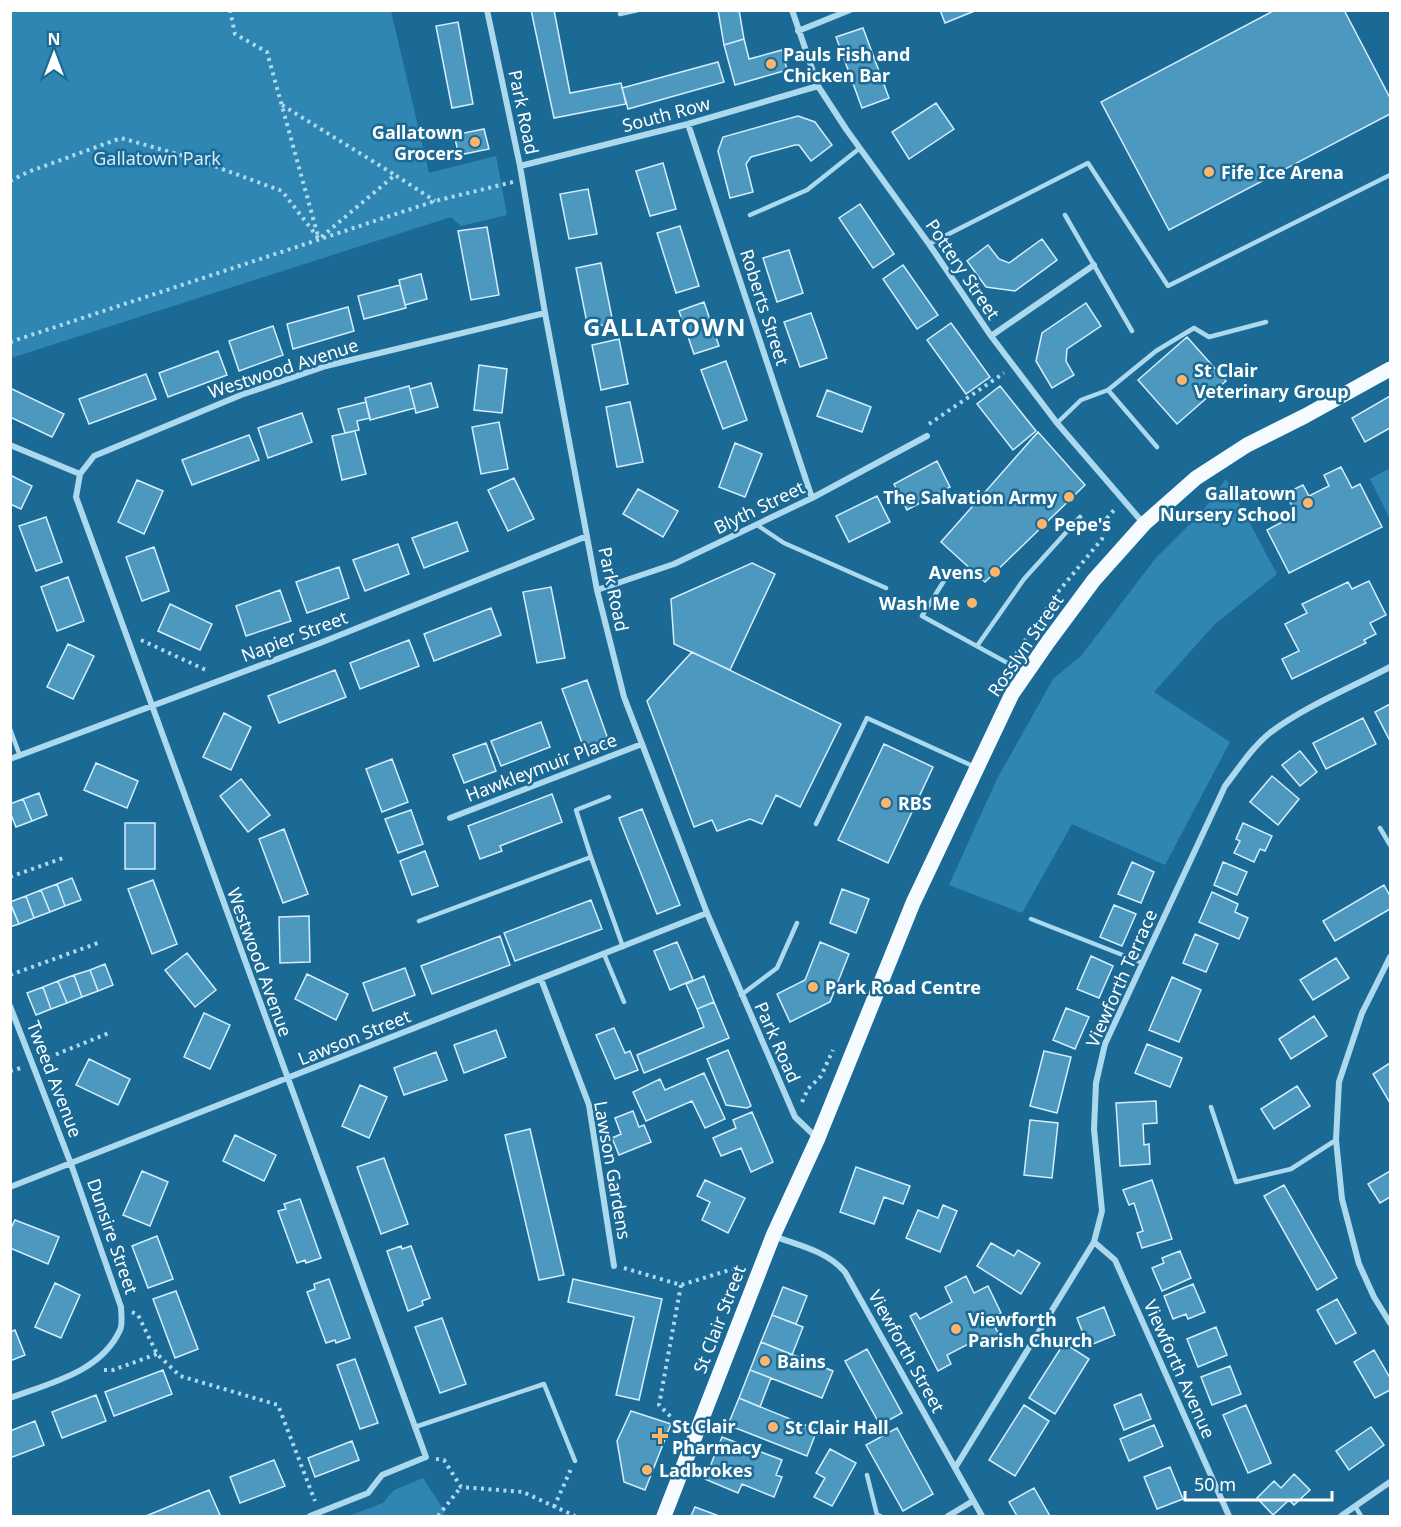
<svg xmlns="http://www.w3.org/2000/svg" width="1401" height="1527" viewBox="0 0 1401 1527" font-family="'Noto Sans',sans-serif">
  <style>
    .green { fill: #2f86b3 }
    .building { fill: #4c98bf; stroke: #d4eefb; stroke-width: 1.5 }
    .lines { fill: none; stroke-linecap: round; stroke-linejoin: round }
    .path { stroke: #add9ef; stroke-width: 4; stroke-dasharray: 3 4.5; stroke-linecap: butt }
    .service { stroke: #add9ef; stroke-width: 4.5 }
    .minor { stroke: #add9ef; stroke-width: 6 }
    .primary { stroke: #f5fbff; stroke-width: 15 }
    .poi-dot { fill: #ffb56b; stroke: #1b6a95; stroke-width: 2 }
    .labels { text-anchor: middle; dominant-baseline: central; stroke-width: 5; stroke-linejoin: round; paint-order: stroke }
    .poi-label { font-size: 18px; font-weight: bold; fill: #fff; stroke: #1b6a95; text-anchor: start }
    .street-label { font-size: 18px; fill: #fff; stroke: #1b6a95 }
    .park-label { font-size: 18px; fill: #d4eefb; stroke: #1b6a95 }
    .district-label { font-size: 24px; font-weight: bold; letter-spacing: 1.5px; fill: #fff; stroke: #1b6a95 }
  </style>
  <rect width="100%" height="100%" fill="#1b6a95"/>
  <path class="green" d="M11,10L391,11L429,173L496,156L507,215L461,226L451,217L11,358Z
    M1390,468V519L1370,479Z
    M1226,479L1277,574L1214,625L1154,692L1230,742L1165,865L1072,824L1022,913L949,885L997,779L1053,679L1081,656L1155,559L1202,512Z
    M423,1478L445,1512L442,1516H349L383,1503L394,1490Z"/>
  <path class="building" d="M531,10H554L570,93L621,83L626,104L554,118Z
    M718,10H739L744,39L724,45Z
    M940,10H977L945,23Z
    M1275,10H1344L1390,98V114L1169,230L1101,102Z
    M458,22L473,104L452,108L436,26Z
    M863,28L889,98L862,108L836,37Z
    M744,39L749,59L782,50L787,70L735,85L724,45Z
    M718,62L724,82L628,109L622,88Z
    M936,103L954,129L909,159L892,132Z
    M798,116L815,122L832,145L811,161L799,145H795L751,157L746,164L753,192L730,198L718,151L723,137Z
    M484,129L489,149L459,155L454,135Z
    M663,163L676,209L650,216L636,171Z
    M588,189L597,234L569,239L560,194Z
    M860,204L894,254L873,268L839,218Z
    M680,226L699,286L676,293L657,233Z
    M487,227L499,295L471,300L458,231Z
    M1042,239L1057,260L1015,291L986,287L967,261L988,245L999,259L1009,263Z
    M789,250L803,293L777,302L763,258Z
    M601,263L613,323L588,328L576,268Z
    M903,265L938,315L917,329L883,279Z
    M421,274L427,299L405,305L399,280Z
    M400,285L406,308L364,319L358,296Z
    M704,302L719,346L694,354L679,311Z
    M1086,303L1101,326L1067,349L1066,361L1074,375L1052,388L1036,361L1042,333Z
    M348,307L354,331L293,349L287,324Z
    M811,313L827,358L800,367L784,322Z
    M951,323L990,377L966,394L927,340Z
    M273,326L283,355L239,371L229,341Z
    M1187,337L1226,381L1177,424L1138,380Z
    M619,339L628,384L601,390L592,345Z
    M218,351L227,375L168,397L159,373Z
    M726,361L747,420L723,429L701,370Z
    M479,365L507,369L502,413L474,410Z
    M146,374L156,399L89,424L79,399Z
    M431,383L438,407L416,413L410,389Z
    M409,386L415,408L370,420L365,398Z
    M1000,386L1036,431L1013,450L977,404Z
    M10,388L64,414L52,437L10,417Z
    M827,390L871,407L862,432L817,416Z
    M1390,396V428L1365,442L1352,418Z
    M366,402L370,418L357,421L359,430L345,433L338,409Z
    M630,402L643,462L617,467L606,407Z
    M302,413L312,442L268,458L258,428Z
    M499,422L508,469L481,474L472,427Z
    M355,431L366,474L342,480L332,436Z
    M1038,432L1085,485L985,582L941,542Z
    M249,435L259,460L192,485L182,460Z
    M735,443L762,454L745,497L719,487Z
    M937,461L950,487L907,510L894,484Z
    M1341,467L1352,488L1360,484L1382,527L1289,573L1267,530L1296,515L1286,493L1303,485L1309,496L1329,486L1324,475Z
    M10,475L32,486L21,509L10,504Z
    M514,478L534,519L508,531L488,490Z
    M137,480L163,491L144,534L118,522Z
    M638,489L678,511L663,537L623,514Z
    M877,496L890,522L849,542L836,516Z
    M46,517L62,562L36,571L19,526Z
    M457,522L468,551L424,568L412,538Z
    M398,544L409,574L365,591L353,560Z
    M154,547L169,591L142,601L126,557Z
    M752,563L775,574L730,670L674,644L671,599Z
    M339,567L349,598L307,613L296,582Z
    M68,577L84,621L57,631L41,587Z
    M1369,581L1386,615L1370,623L1376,634L1364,640L1366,643L1292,679L1282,659L1299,651L1285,624L1307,613L1302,604L1348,582L1352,589Z
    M551,587L565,658L537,663L523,592Z
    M280,590L291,621L246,636L236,606Z
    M170,604L212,624L200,650L158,631Z
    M491,608L501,635L434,661L424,634Z
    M409,640L419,666L360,689L350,663Z
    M68,644L94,656L73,699L47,687Z
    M692,652L841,724L800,807L776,795L762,824L750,819L717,831L712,820L694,827L647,701Z
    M335,670L346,697L279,723L268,696Z
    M587,680L609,742L585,751L562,689Z
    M1390,704V739H1389L1375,712Z
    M224,713L251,727L231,770L203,757Z
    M1363,718L1376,744L1326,769L1313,743Z
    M541,722L550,747L501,766L491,741Z
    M486,743L496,771L464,783L453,755Z
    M884,744L933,767L888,863L838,840Z
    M1300,751L1317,772L1300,786L1282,765Z
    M392,759L408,802L382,812L366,769Z
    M96,763L138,781L127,808L84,790Z
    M1272,776L1299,799L1278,825L1250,802Z
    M241,779L270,815L248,832L220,796Z
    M39,793L47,815L32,821L23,799Z
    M552,794L562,822L500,846L502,851L480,859L468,826Z
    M23,799L32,821L16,827L10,812V804Z
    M642,809L680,905L657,914L619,818Z
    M411,810L423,844L398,853L385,819Z
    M125,823H155V869H125Z
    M1243,823L1272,836L1265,851L1260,849L1254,862L1234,853L1240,841L1236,839Z
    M284,829L308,894L283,903L259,839Z
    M425,851L438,886L412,895L400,861Z
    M1132,862L1154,872L1141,903L1118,894Z
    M1223,862L1247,872L1237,895L1214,885Z
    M72,878L81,900L65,906L57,884Z
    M153,880L177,944L152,954L128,889Z
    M57,884L65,906L50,912L41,890Z
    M1384,885L1390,896V909L1335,941L1323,921Z
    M842,889L869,899L856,933L830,923Z
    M41,890L50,912L34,918L26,896Z
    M1212,892L1238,904L1235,912L1248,918L1239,939L1199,922Z
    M26,896L34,918L19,924L10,902Z
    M591,900L602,929L515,961L504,933Z
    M10,903L19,924L10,927Z
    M1114,905L1136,914L1122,946L1100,937Z
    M309,916L310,962L280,963L279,917Z
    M1195,934L1218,944L1206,972L1183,963Z
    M500,936L510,965L432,994L421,966Z
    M677,942L693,980L670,990L654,951Z
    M820,942L849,954L830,1002L790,1022L777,994L805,980Z
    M187,953L216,990L195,1007L165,970Z
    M1091,956L1113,966L1099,998L1077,989Z
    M1336,958L1349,978L1313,1000L1300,980Z
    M105,964L113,985L98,991L90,970Z
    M405,968L415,995L373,1011L363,983Z
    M90,970L98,991L82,997L74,975Z
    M307,974L348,994L336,1020L295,999Z
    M74,975L82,997L67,1003L58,981Z
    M704,976L714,1002L697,1009L686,984Z
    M1172,977L1201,990L1179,1042L1149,1030Z
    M58,981L67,1003L51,1009L43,987Z
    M43,987L51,1009L36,1015L27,993Z
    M714,1002L729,1038L644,1073L637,1055L704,1027L697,1009Z
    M1066,1008L1089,1017L1075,1049L1053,1040Z
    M204,1013L230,1025L210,1069L184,1057Z
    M1314,1016L1327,1036L1291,1059L1279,1039Z
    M614,1028L625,1053L630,1051L638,1070L615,1079L596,1035Z
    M496,1030L506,1057L464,1073L454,1045Z
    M1147,1044L1182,1058L1170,1087L1135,1073Z
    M728,1050L751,1106L747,1108L726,1105L707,1059Z
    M1044,1051L1071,1057L1057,1113L1030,1106Z
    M436,1052L447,1080L404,1095L394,1068Z
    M89,1059L130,1079L118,1105L76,1085Z
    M1390,1063V1103L1373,1074Z
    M704,1073L725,1119L705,1128L692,1101L646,1121L633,1092L660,1079L665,1090Z
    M360,1085L387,1097L369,1138L342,1126Z
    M1297,1086L1310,1106L1274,1129L1261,1109Z
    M1156,1101L1157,1123L1143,1124L1144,1145L1149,1144L1150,1164L1120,1166L1116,1103Z
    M633,1111L639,1127L644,1125L651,1142L619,1155L612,1138L621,1134L615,1118Z
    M752,1112L773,1162L751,1172L741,1148L721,1156L713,1138L736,1128L733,1120Z
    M1030,1120L1058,1123L1052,1178L1024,1175Z
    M530,1129L564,1275L539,1280L505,1135Z
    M235,1135L276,1155L264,1181L223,1161Z
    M384,1158L408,1224L381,1234L357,1167Z
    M856,1167L910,1186L903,1204L884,1197L874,1224L840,1212Z
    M142,1171L168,1182L150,1226L123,1215Z
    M1390,1171V1197L1380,1203L1368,1184Z
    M705,1180L745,1198L728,1233L702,1220L710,1202L697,1196Z
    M1152,1180L1172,1239L1142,1248L1137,1233L1143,1231L1134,1203L1129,1205L1123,1190Z
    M1284,1185L1337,1278L1317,1290L1264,1196Z
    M300,1199L321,1258L306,1263L305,1260L297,1263L278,1211L286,1209L284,1204Z
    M943,1205L957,1211L940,1252L906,1238L918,1210L938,1218Z
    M15,1220L59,1237L48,1264L10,1248V1230Z
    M157,1236L173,1279L148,1288L132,1246Z
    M991,1243L1014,1256L1018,1250L1040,1263L1021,1294L977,1266Z
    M401,1246L402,1249L411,1246L430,1298L422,1301L423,1305L408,1311L387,1251Z
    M1180,1251L1191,1278L1162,1291L1152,1268L1164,1263L1162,1258Z
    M966,1276L974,1293L988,1286L1001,1313L990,1318L1001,1338L984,1347L980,1338L947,1355L951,1364L938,1371L910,1316L916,1313L920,1319L952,1302L945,1287Z
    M329,1279L350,1338L336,1343L335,1340L326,1343L307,1292L315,1289L314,1284Z
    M573,1279L662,1299L639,1400L616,1395L634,1317L568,1302Z
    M55,1283L80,1295L61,1338L35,1327Z
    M1193,1284L1205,1312L1188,1319L1186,1314L1173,1319L1164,1296Z
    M783,1287L807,1296L796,1324L772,1315Z
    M176,1291L198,1349L175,1358L153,1299Z
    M1337,1299L1356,1333L1336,1344L1317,1310Z
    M1104,1307L1115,1335L1088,1346L1077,1318Z
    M772,1315L803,1327L792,1355L761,1342Z
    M442,1318L466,1384L440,1393L415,1327Z
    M1216,1327L1227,1355L1198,1367L1187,1339Z
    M15,1330L25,1355L10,1361V1332Z
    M761,1342L833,1371L822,1398L750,1370Z
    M1064,1343L1089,1359L1055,1414L1029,1398Z
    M867,1349L902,1413L880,1425L845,1361Z
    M1374,1350L1390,1378V1390L1375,1398L1354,1362Z
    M355,1359L378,1423L360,1429L337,1365Z
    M1230,1366L1241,1394L1212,1405L1201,1377Z
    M163,1370L172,1394L114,1416L105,1392Z
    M750,1370L771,1378L760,1407L739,1398Z
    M1141,1394L1151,1419L1124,1430L1114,1405Z
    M96,1395L106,1421L62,1438L52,1412Z
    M739,1398L817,1430L807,1456L728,1425Z
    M1024,1405L1049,1421L1015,1476L989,1460Z
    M1246,1405L1271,1463L1248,1473L1223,1415Z
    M631,1411L671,1424L645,1490L624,1482L617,1441Z
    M35,1421L44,1445L10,1458V1431Z
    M1154,1425L1163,1446L1129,1461L1120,1439Z
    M1371,1427L1384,1445L1349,1470L1336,1451Z
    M897,1428L933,1494L903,1511L866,1445Z
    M722,1437L782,1460L776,1475L782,1477L774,1497L742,1484L738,1493L705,1479Z
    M352,1441L359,1460L315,1477L308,1458Z
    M830,1449L856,1463L832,1506L814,1497L825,1478L816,1473Z
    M274,1460L285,1486L240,1503L230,1477Z
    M1170,1467L1183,1499L1157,1509L1144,1477Z
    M1294,1474L1310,1490L1294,1505L1289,1500L1273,1515L1257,1498L1274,1481L1281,1488Z
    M1034,1488L1050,1516H1017L1009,1502Z
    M209,1490L220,1515L216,1516H146Z
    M695,1507L719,1516H691Z"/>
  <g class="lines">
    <path class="path" d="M230,10L235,34L267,52L318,236
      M282,105L395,175
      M10,181L28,172L121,138L195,159L282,191L319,239L395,175L435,201
      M10,342L435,201L513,182
      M929,424L1004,373
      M141,640L208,671
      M1016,654L1058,592L1102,539L1107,518L1115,509
      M10,877L66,857
      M10,975L98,943
      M42,1060L109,1033
      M10,1071L21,1068
      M802,1102L808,1089L821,1076L833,1050
      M624,1268L681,1285L736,1268L743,1272
      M681,1285L659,1405L682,1428
      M132,1312L138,1315L157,1354L180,1376L278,1405L315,1501
      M104,1370H113L157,1354
      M436,1459L444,1460L461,1487L523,1492L575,1516
      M554,1507L571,1469
      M438,1516L461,1487"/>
    <path class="service" d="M620,14L638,10
      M750,215L807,190L860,148
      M1065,215L1132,331
      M929,244L1088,163L1168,286L1390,175
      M1108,390L1156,351L1194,328L1209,337L1266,322
      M1057,423L1081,400L1108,390L1157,447
      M757,525L784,543L886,588
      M947,576L922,616L1024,672
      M977,646L1024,579L1080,517
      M10,729L20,756
      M816,824L867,718L975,767
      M1380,828L1390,845
      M591,857L576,810L609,797
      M1031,919L1143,963
      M419,921L591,857L623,947
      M604,954L624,1002
      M741,995L777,968L797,923
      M1211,1107L1236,1182L1291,1169L1336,1140
      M415,1427L544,1384L575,1461
      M867,1475L877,1515L880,1516
      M1355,1506L1361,1516"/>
    <path class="minor" d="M487,10L520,166L545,313L597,590L624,697L707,913L795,1117L817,1138
      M792,10L818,86L846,129L929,244L991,336L1057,423L1144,524
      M798,31L850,10
      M688,124L812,498
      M520,166L688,124L818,86
      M991,336L1094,265
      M10,445L80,474
      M597,590L674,564L812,498L927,436
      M10,759L320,643L587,536
      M450,818L642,744
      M1390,957L1362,1013L1339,1082L1336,1140L1342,1199L1359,1264L1374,1297L1390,1323
      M541,979L589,1105L614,1266
      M10,1006L71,1164L121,1307C121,1314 123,1324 120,1330C101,1372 50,1383 10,1398
      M10,1187L707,913
      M773,1236C798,1245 827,1251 845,1272L982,1516
      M1094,1242L1115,1260L1229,1516
      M955,1468L1094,1242L1102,1211L1094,1129L1096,1083L1105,1044L1225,786C1239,768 1253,746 1271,732C1306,706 1352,687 1390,667
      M310,1516L368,1493L382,1475L426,1457L76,497L80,474L94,456L241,395L326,366L545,313
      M948,1516L973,1501
      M1341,1516L1390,1482"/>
    <path class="primary" d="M664,1516L773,1236L818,1138L913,903L1012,694L1048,642L1094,580L1144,524L1196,478L1247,445L1305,416L1390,369"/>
  </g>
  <g class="poi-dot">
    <circle cx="771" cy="64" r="6"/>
    <circle cx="475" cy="142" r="6"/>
    <circle cx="1209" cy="172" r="6"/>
    <circle cx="1182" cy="380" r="6"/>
    <circle cx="1069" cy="497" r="6"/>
    <circle cx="1308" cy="503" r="6"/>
    <circle cx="1042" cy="524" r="6"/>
    <circle cx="995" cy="572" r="6"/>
    <circle cx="972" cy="603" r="6"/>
    <circle cx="886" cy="803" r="6"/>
    <circle cx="813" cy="987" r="6"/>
    <circle cx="956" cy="1329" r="6"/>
    <circle cx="765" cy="1361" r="6"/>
    <circle cx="773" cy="1427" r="6"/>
    <path d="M657 1427h6v6h6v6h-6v6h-6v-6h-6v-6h6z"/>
    <circle cx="647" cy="1470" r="6"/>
  </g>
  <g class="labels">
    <g class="poi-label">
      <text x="783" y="54">Pauls Fish and<tspan x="783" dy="21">Chicken Bar</tspan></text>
      <text x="463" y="132" text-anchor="end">Gallatown<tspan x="463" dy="21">Grocers</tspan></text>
      <text x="1221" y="172">Fife Ice Arena</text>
      <text x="1194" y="370">St Clair<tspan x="1194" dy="21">Veterinary Group</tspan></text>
      <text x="1296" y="493" text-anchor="end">Gallatown<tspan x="1296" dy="21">Nursery School</tspan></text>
      <text x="1057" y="497" text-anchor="end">The Salvation Army</text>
      <text x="1054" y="524">Pepe's</text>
      <text x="983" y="572" text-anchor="end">Avens</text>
      <text x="960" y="603" text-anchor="end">Wash Me</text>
      <text x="898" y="803">RBS</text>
      <text x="825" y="987">Park Road Centre</text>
      <text x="968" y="1319">Viewforth<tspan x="968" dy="21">Parish Church</tspan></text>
      <text x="777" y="1361">Bains</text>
      <text x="672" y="1426">St Clair<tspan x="672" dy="21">Pharmacy</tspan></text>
      <text x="785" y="1427">St Clair Hall</text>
      <text x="659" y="1470">Ladbrokes</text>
    </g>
    <g class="street-label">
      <text transform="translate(524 112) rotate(78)">Park Road</text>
      <text transform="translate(666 114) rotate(-15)">South Row</text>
      <text transform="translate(963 269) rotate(56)">Pottery Street</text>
      <text transform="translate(765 307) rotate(72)">Roberts Street</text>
      <text transform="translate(283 368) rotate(-18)">Westwood Avenue</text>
      <text transform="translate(759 507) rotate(-26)">Blyth Street</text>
      <text transform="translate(614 589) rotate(78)">Park Road</text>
      <text transform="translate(294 636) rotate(-21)">Napier Street</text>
      <text transform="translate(1025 645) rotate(-56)">Rosslyn Street</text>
      <text transform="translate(541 767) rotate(-21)">Hawkleymuir Place</text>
      <text transform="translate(260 962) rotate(70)">Westwood Avenue</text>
      <text transform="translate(1121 978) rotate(-66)">Viewforth Terrace</text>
      <text transform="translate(354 1037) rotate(-22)">Lawson Street</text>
      <text transform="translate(778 1042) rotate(66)">Park Road</text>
      <text transform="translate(55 1079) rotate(69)">Tweed Avenue</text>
      <text transform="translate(613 1170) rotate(80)">Lawson Gardens</text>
      <text transform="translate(113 1236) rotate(71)">Dunsire Street</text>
      <text transform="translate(719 1319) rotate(-69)">St Clair Street</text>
      <text transform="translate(907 1351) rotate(61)">Viewforth Street</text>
      <text transform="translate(1180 1369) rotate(66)">Viewforth Avenue</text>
    </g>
    <g class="park-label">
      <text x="157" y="158">Gallatown Park</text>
    </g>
    <g class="district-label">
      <text x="665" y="326">GALLATOWN</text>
    </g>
  </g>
  <rect width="1401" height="1527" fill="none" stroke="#ffffff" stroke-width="24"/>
  <g transform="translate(54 54)" stroke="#1b6a95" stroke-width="4.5" paint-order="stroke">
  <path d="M0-4.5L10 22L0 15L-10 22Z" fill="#ffffff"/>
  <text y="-9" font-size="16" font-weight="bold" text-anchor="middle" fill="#ffffff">N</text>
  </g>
  <path d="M1185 1491v9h147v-9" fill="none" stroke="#ffffff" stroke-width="3"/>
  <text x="1194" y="1491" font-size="18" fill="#ffffff" stroke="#1b6a95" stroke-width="4.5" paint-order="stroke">50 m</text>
</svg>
